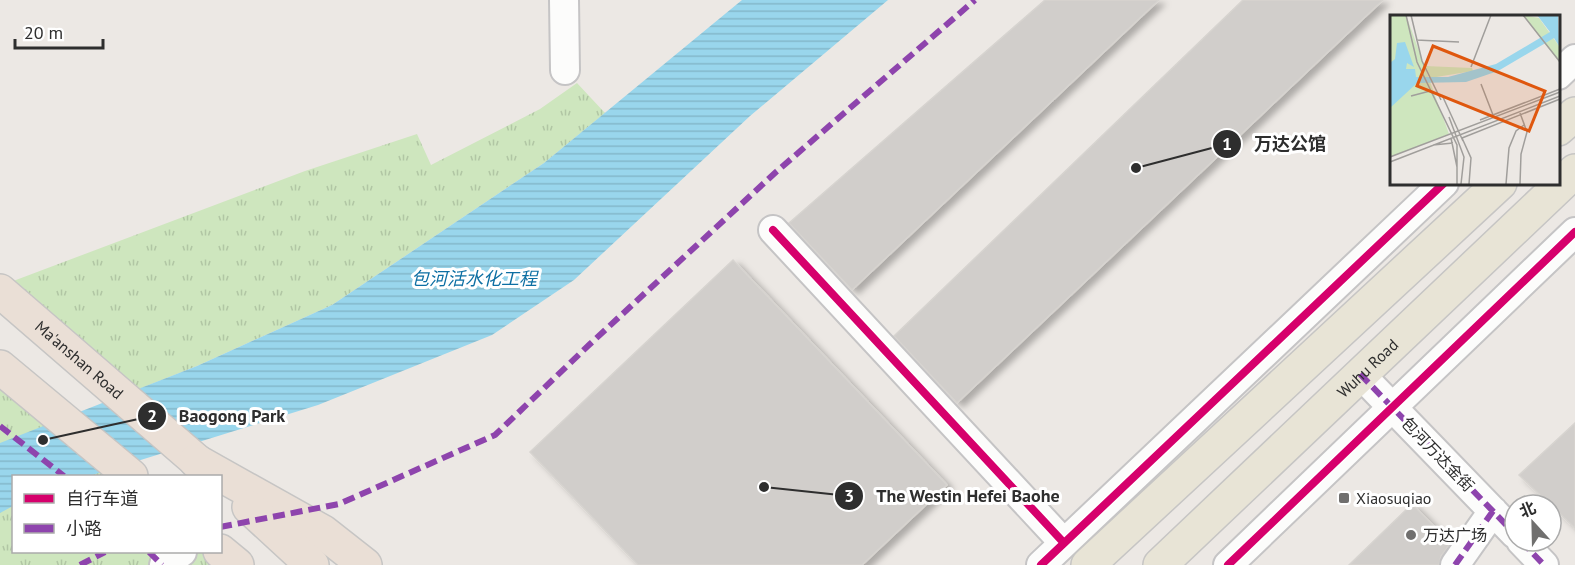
<svg xmlns="http://www.w3.org/2000/svg" width="1575" height="565" viewBox="0 0 1575 565" font-family="'PT Sans','Noto Sans SC',sans-serif">
  <style>
    .park { fill: url(#park-tufts) }
    .water { fill: url(#water-rules) }
    .building { fill: #d1cecb; stroke: #d7d4d0; stroke-width: 1.5; filter: url(#shadow) }
    .lines { fill: none; stroke-linecap: round; stroke-linejoin: round }
    .minor-casing { stroke: #c5c4c5; stroke-width: 32 }
    .major-casing { stroke: #c6c5c4; stroke-width: 36 }
    .highway-casing { stroke: #c6c5c4; stroke-width: 36 }
    .minor { stroke: #fcfcfb; stroke-width: 28 }
    .major { stroke: #e8e4d6; stroke-width: 33 }
    .highway { stroke: #eadfd6; stroke-width: 33 }
    .quiet { stroke: #8e44ad; stroke-width: 6; stroke-dasharray: 12 6; stroke-linecap: butt }
    .cycleway-casing { stroke: #fff; stroke-width: 11 }
    .cycleway { stroke: #d6006c; stroke-width: 8 }
    .poi-dot { fill: #706f6e; stroke: #fff; stroke-width: 2 }
    .labels { text-anchor: middle; dominant-baseline: central; stroke-width: 6; stroke-linejoin: round; paint-order: stroke }
    .street-label { font-size: 16px; fill: #2e2e2e; stroke: #fff }
    .poi-label { font-size: 16px; fill: #2e2e2e; stroke: #fff; text-anchor: start }
    .water-label { font-size: 18px; font-style: italic; fill: #0d6fa3; stroke: #fff }
    .inset-road { fill: none; stroke: #a09e9b; stroke-width: 1.5 }
    .view { fill: #df570e; fill-opacity: 0.15; stroke: #df570e; stroke-width: 3 }
    .inset-edge { fill: none; stroke: #2e2e2e; stroke-width: 3 }
    .leader { fill: none; stroke: #2e2e2e; stroke-width: 2 }
    .callout-dot { fill: #2e2e2e; stroke: #fff; stroke-width: 2 }
    .mark-label { font-size: 18px; text-anchor: middle; font-weight: bold; fill: #fff }
    .callout-label { font-size: 18px; text-anchor: middle; font-weight: bold; fill: #2e2e2e; stroke: #fff; stroke-width: 6; stroke-linejoin: round; paint-order: stroke }
  </style>
  <defs>
    <pattern id="park-tufts" width="24" height="20" patternUnits="userSpaceOnUse" patternTransform="scale(1.5)"><rect width="24" height="20" fill="#cee6be"/><path d="M3 7l-1-3M5 7V3M7 7l1-3M15 17l-1-3M17 17v-4M19 17l1-3" fill="none" stroke="#b1c6a4"/></pattern>
    <pattern id="water-rules" width="6" height="5" patternUnits="userSpaceOnUse" patternTransform="scale(1.5)"><rect width="6" height="5" fill="#99d6ec"/><path d="M0 2.5h6" fill="none" stroke="#84b8cb"/></pattern>
    <filter id="shadow"><feDropShadow dx="6" dy="4" stdDeviation="3" flood-color="#0004"/></filter>
  </defs>
  <rect width="100%" height="100%" fill="#ece8e4"/>
  <path class="park" d="M577,83L605,113L544,163L332,305L197,366L121,396L0,286L305,171L417,134L431,165L540,109Z
    M0,367L131,476H14V552H204L216,565H0Z"/>
  <path class="water" d="M742,0H888L750,116L574,280L492,335L318,405L89,476H14L13,506L0,513V443L197,366L332,305L544,163Z"/>
  <path class="building" d="M1045,0H1159L852,290L789,223Z
    M1243,0H1383L957,403L894,336Z
    M733,260L947,485L862,565H638L530,452Z
    M1575,423V528L1519,475Z
    M1412,504L1451,543L1441,556L1439,565H1349Z"/>
  <g class="lines">
    <g class="minor-casing">
      <path id="minor" d="M564,0L565,70
        M1558,75L1575,59
        M773,230L1064,543
        M1360,374L1515,534
        M1521,541L1544,565
        M164,565L182,552
        M1041,565L1444,183
        M1228,565L1575,232
        M1455,565L1493,511"/>
    </g>
    <g class="major-casing">
      <g id="major">
        <path d="M1558,129L1575,114"/>
        <path d="M1088,565L1500,183"/>
        <path id="s1" d="M1160,565L1575,171"/>
      </g>
    </g>
    <g class="highway-casing">
      <g id="highway">
        <path id="s2" d="M0,291L214,476"/>
        <path d="M0,367L131,476"/>
        <path d="M196,461L323,532L365,565"/>
        <path d="M249,507L312,565"/>
        <path d="M220,551L237,565"/>
      </g>
    </g>
    <use href="#minor" class="minor"/>
    <use href="#major" class="major"/>
    <use href="#highway" class="highway"/>
    <path class="quiet" d="M1360,374L1515,534
      M0,426L64,476
      M220,527L339,504L495,435L590,344L776,172L975,0
      M1521,541L1544,565
      M149,552L162,565
      M80,565L105,552
      M1455,565L1493,511"/>
    <g class="cycleway-casing">
      <path id="cycleway" d="M773,230L1064,543
        M1041,565L1444,183
        M1228,565L1575,232"/>
    </g>
    <use href="#cycleway" class="cycleway"/>
  </g>
  <g class="poi-dot">
    <rect x="1338" y="492" width="12" height="12" rx="3"/>
    <circle cx="1411" cy="535" r="6"/>
  </g>
  <g class="labels">
    <g class="street-label">
      <text stroke="none"><textPath href="#s2" startOffset="105">Ma'anshan Road</textPath></text>
      <text stroke="none"><textPath href="#s1" startOffset="286">Wuhu Road</textPath></text>
      <text transform="translate(1438 454) rotate(46)">包河万达金街</text>
    </g>
    <g class="poi-label">
      <text x="1356" y="498">Xiaosuqiao</text>
      <text x="1423" y="535">万达广场</text>
    </g>
    <g class="water-label">
      <text x="474" y="278">包河活水化工程</text>
    </g>
  </g>
  <g transform="translate(1390 15)">
    <rect width="170" height="170" fill="#ece8e4"/>
    <path d="M0,0H16L59,119L0,142ZM133,0L149,3L169,31V47ZM35,51L82,53L83,56L40,63Z" fill="#cee6be"/>
    <path d="M147,0H168L169,31L164,23L108,56L76,67L27,68L0,93V48L5,44L7,28L15,27L24,52L17,48L16,54H25L26,62H58L106,49L160,17Z" fill="#99d6ec"/>
    <path class="inset-road" d="M16,0L27,47L67,130V169M21,0L32,46L51,85M133,0L170,47M26,25L69,27M81,52L101,0M91,69L103,100M52,80L73,126M21,81L40,76M130,98L137,117L131,139L130,169M59,102L74,142L71,169M90,105L170,74M61,123L67,152M72,123L170,84M72,123L81,143L79,169M43,130L63,128M0,142L170,77M0,147L170,81M116,169L119,133L126,116L134,110"/>
    <path class="view" d="M43,31L155,76L139,116L27,71Z"/>
    <rect width="170" height="170" class="inset-edge"/>
  </g>
  <path class="leader" d="M1136 168L1227 144M43 440L152 416M764 487L849 496"/>
  <g class="callout-dot">
    <circle cx="1136" cy="168" r="6"/>
    <circle cx="43" cy="440" r="6"/>
    <circle cx="764" cy="487" r="6"/>
    <circle cx="1227" cy="144" r="15"/>
    <circle cx="152" cy="416" r="15"/>
    <circle cx="849" cy="496" r="15"/>
  </g>
  <g class="mark-label">
    <text x="1227" y="150">1</text>
    <text x="152" y="422">2</text>
    <text x="849" y="502">3</text>
  </g>
  <g class="callout-label">
    <text x="1290" y="150">万达公馆</text>
    <text x="232" y="422">Baogong Park</text>
    <text x="968" y="502">The Westin Hefei Baohe</text>
  </g>
  <rect x="12" y="475" width="210" height="78" fill="#ffffff" stroke="#ababab" stroke-width="1.5"/>
  <rect x="24" y="494" width="30" height="9" fill="#d6006c" stroke="#ababab" stroke-width="1.5"/>
  <text x="66" y="505" font-size="18" fill="#2e2e2e">自行车道</text>
  <rect x="24" y="524" width="30" height="9" fill="#8e44ad" stroke="#ababab" stroke-width="1.5"/>
  <text x="66" y="535" font-size="18" fill="#2e2e2e">小路</text>
  <g transform="translate(1533 523) rotate(338)"><circle r="28" fill="#ffffff" stroke="#ababab" stroke-width="1.5"/>
  <path d="M0-4.5L10 22L0 15L-10 22Z" fill="#706f6e"/>
  <text y="-9" font-size="16" font-weight="bold" text-anchor="middle" fill="#2e2e2e">北</text>
  </g>
  <path d="M15 39v9h88v-9" fill="none" stroke="#2e2e2e" stroke-width="3"/>
  <text x="24" y="39" font-size="18" fill="#2e2e2e" stroke="#ffffff" stroke-width="4.5" paint-order="stroke">20 m</text>
</svg>
